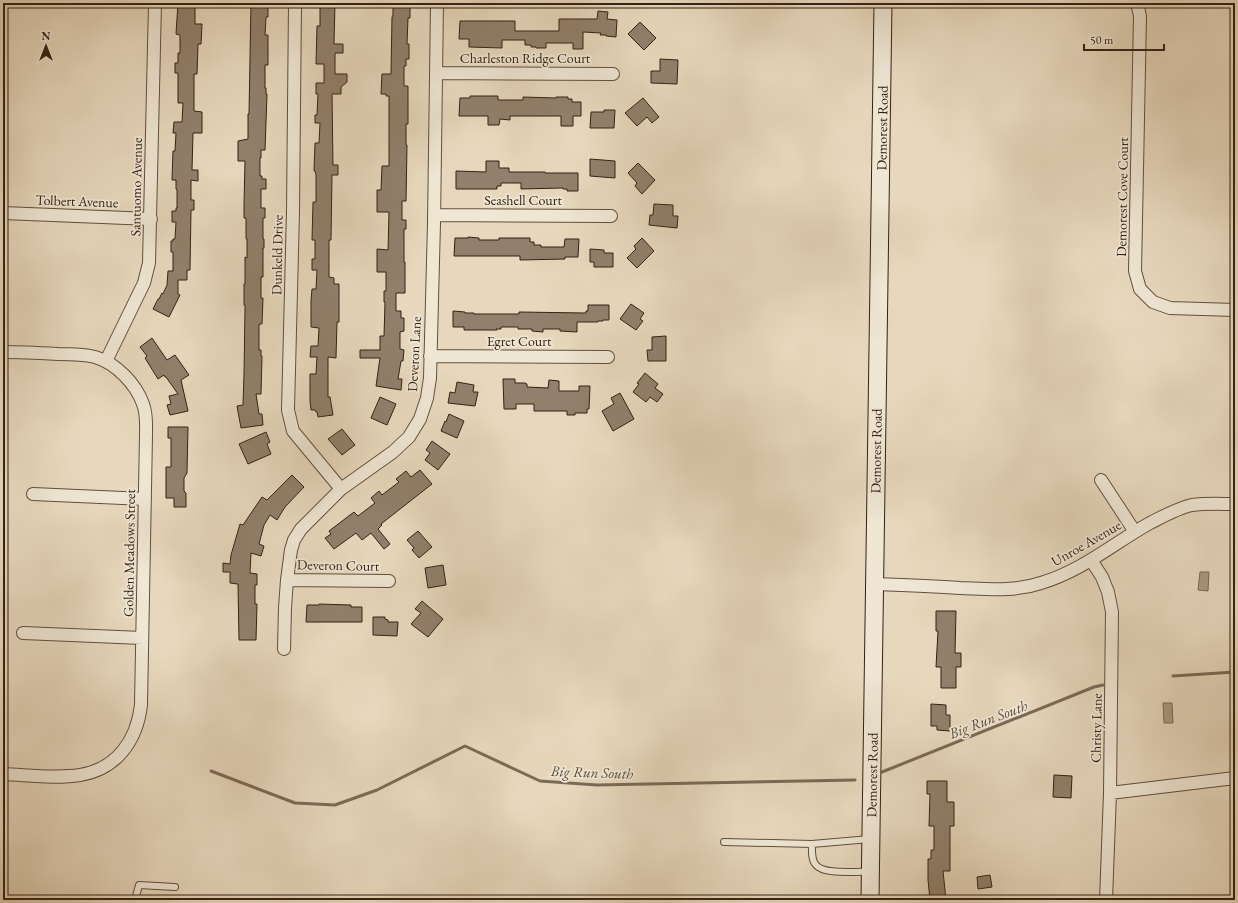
<svg xmlns="http://www.w3.org/2000/svg" width="1238" height="903" viewBox="0 0 1238 903" font-family="'EB Garamond',serif">
  <style>
    .water { fill: #aa9a84; stroke: #7b6a57 }
    .lines { fill: none; stroke-linecap: round; stroke-linejoin: round }
    .stream { stroke: #7b6a57; stroke-width: 3 }
    .building { fill: #91806c; stroke: #342114 }
    .lane-casing { stroke: #614f3e; stroke-width: 8 }
    .street-casing { stroke: #614f3e; stroke-width: 14 }
    .secondary-casing { stroke: #342114; stroke-width: 19 }
    .lane { stroke: #efe6d4; stroke-width: 6 }
    .street { stroke: #efe6d4; stroke-width: 12 }
    .secondary { stroke: #efe6d4; stroke-width: 17 }
    .labels { text-anchor: middle; dominant-baseline: central; stroke-width: 3.5; stroke-linejoin: round; paint-order: stroke }
    .street-label { font-size: 14px; fill: #342114; stroke: #efe6d4 }
    .water-label { font-size: 15px; font-style: italic; fill: #5d4b3b; stroke: #efe6d4 }
  </style>
  <rect width="100%" height="100%" fill="#e7d8bd"/>
  <filter id="stains"><feTurbulence type="fractalNoise" baseFrequency=".005" numOctaves="4"/><feColorMatrix values="0 0 0 0 .2 0 0 0 0 .09 0 0 0 0 .02 0 0 0 .5 -.17"/></filter>
  <radialGradient id="worn" r=".72"><stop offset=".6" stop-color="#630" stop-opacity="0"/><stop offset="1" stop-color="#630" stop-opacity=".3"/></radialGradient>
  <path class="water" d="M1200,572H1209L1208,591L1198,590Z
    M1163,703H1172L1173,723H1164Z"/>
  <g class="lines">
    <path class="stream" d="M1173,676L1235,672
      M211,771L295,803L335,805L377,790L465,746L540,781L597,785L855,780
      M882,772L1094,687L1103,685"/>
  </g>
  <path class="building" d="M178,3H193V5H195V24H202L201,44H198L197,74H194V111L202,112V133H193L192,170H198V181L191,180V200H194V210H191L190,270H187V280H178V294L180,295L169,317L153,309L158,299H159L162,293L163,294L167,285L168,271H173V252H171V241H173V239H175L176,222H172V211H176V208H177V190L176,189V180H172L173,151H175L176,133H173L174,122H182L183,103H178V73H175V63H178V53H180V35L176,34Z
    M251,3H267V6H268V17H266L265,35H268V65H265V88H266V94H267L265,150H261V158H260V176H262V179H266V189H261V208H265V218H263V239H264V248H263V277H261V298H263L262,324H259V350H261V356H262L261,394H256L259,414H262L263,425L241,428L237,406L243,405L244,374L245,309V305H244V284H245V257L247,258V239H246V218H244V205L245,161H238V141L248,139V114H249Z
    M320,3H335L334,44H343V53H335V74H347V82L341,87V94H332L333,165H338V175H332L331,240H329V277L334,278V284H339V322H337L336,358L328,357V397H330L333,415L318,417L317,412H316L315,410H311L310,401V374H316L317,357H310L311,346H318L319,328L311,327V300L312,289H316L317,270H312V259H315V240H312L313,202H316V175L315,171H314L315,143H319L320,123H315V115H317L318,94H316V83H324V64H316L317,26H320Z
    M393,3H410V18H408L407,44H409V59H406V66H404V86H408V124H406V145H407L406,201H402V220H406V229H404V262H405V293H396V311H401V318H404V331L400,332V349L404,350L403,361H401L398,379H402L401,390L376,386L380,358H360V350H380V336H384L385,302H384V291H386V272H377V249L388,250L389,212H377V190H381L382,166H389V96H386V94H381L382,74H391L392,17L393,15Z
    M598,11L608,12L607,19L617,20L616,37L606,36V35H600L601,33L583,32V49H573V43H546V48H536V47H531V45H525V40H502V48L469,47V39H459L460,21H515V31H559V19H597Z
    M640,22L656,38L644,50L628,34Z
    M660,59L678,60L677,84L651,83V71H660Z
    M470,96H498V100H523V97L556,98V97H568V99H572V102H581V116H573V126H561V116H510V120L500,119L499,125H488V116H459L460,98H470Z
    M643,98L659,117L652,123L647,117L637,126L625,113Z
    M604,110H615L614,128H590L591,112H604Z
    M590,159L615,161V178L590,176Z
    M486,161H499V168H509V172H545V173H578V191H567V189H563V188L521,189V183H501V186H497V189H456V171L486,172Z
    M638,163L655,180L642,194L635,186L637,183L628,173Z
    M654,204L673,205V216H678L677,228L649,225L650,215H653Z
    M468,237L479,238V240H499V238H530V242H534V245H541V247H564L565,239H579L578,257H565V259L520,260V256H454L455,238H468Z
    M642,238L654,251L637,268L627,258L636,249L634,246Z
    M590,249L604,250V253H613V267H594V262H590Z
    M631,304L644,313L640,319L643,321L636,330L620,319Z
    M588,305H609V320H603V321H598V322H577V332L560,331V329H543V332L532,331V329H518V327H501V329H496L497,330H464V327H453V311L465,312V313H474V314H519V312L586,313V311H588Z
    M666,336V361H648L647,350H652V337Z
    M152,338L167,360L175,355L189,375L181,380L188,411L170,415L167,405L171,404L169,396L178,394L166,377H165L164,375L158,379L145,358L147,356L140,347Z
    M645,373L658,384L655,388L663,394L657,402L650,397L646,402L633,392L639,384L637,383Z
    M503,379H515V383H525L527,384V387L548,388L549,380L559,381V391H579V386H590L589,409H587V413H575V415H567V411H534V404H516V409H504Z
    M457,382L474,385L473,392H478L475,406L448,403L450,392L455,393Z
    M620,393L634,419L613,431L602,411L614,404L611,398Z
    M380,397L396,404L387,425L371,418Z
    M449,414L464,421L457,438L441,431L445,421L446,422Z
    M168,427H188L187,473L184,478V491L186,493V507H174V498H166V467H171V438H168Z
    M342,429L355,445L342,455L328,439Z
    M266,432L270,442L267,444L271,454L248,464L239,444Z
    M432,441L450,454L438,470L425,460L430,453L426,450Z
    M420,470L432,484L381,524L382,525L378,529L390,544L384,549L371,533L362,540L356,533L334,549L325,538L331,534L329,531L354,512L358,516L375,503L371,498L379,491L382,495L399,482L396,479L406,471L411,477Z
    M292,475L304,487L285,507L277,520L270,515L264,525L259,544L264,546L261,556L251,553L250,573L257,574V585H255V604H257L256,640H239L238,584L230,583V572H223V563L230,564L231,555L240,524L243,525L262,497L267,500Z
    M418,531L432,547L419,558L412,550L414,548L407,540Z
    M443,565L446,585L428,588L425,568Z
    M422,601L443,619L428,637L411,624L421,613L415,609Z
    M319,604L351,605V607H362V622H306L307,605H319Z
    M936,611H956L955,653H961V667H956V688H941V667H936L938,631H936Z
    M373,617H385V619L388,620V622H398L397,636L373,635Z
    M931,704L946,705V715H950V731L937,730V726H931Z
    M1054,775L1072,776L1071,798L1053,797Z
    M927,781H947V802H954V826H950V871H943L946,900H930L928,880V859H931V850H934V826H929L930,794H927Z
    M990,875L992,887L978,889L977,877Z"/>
  <g class="lines">
    <g class="lane-casing">
      <path id="lane" d="M724,842L812,844L870,839
        M812,844C812,850 811,860 816,865C824,875 856,871 868,872
        M135,900L139,885L175,887"/>
    </g>
    <g class="street-casing">
      <path id="street" d="M295,3L293,212L288,410L293,431L341,489
        M1137,3L1140,16L1135,271L1140,289L1153,302L1170,308L1235,310
        M436,73L613,74
        M3,213L151,219
        M434,215L611,216
        M3,352C21,352 40,353 58,354C70,354 83,354 95,357C116,363 136,384 143,404C147,414 146,425 146,435L141,705C137,740 117,769 80,775C55,779 28,775 3,774
        M430,356L608,357
        M106,361L144,283L149,263L155,3
        M1101,480L1135,532
        M33,494L145,499
        M1091,560L1102,577L1108,592L1112,612L1110,793L1106,900
        M287,580L389,581
        M875,584C903,585 931,586 960,588C988,589 1014,592 1041,583C1082,571 1114,543 1150,523C1164,516 1178,508 1192,505C1206,503 1221,504 1235,504
        M23,633L142,638
        M284,649L285,608L287,580L291,550L294,540L301,529L341,489L393,452L409,437L420,419L427,398L430,378L434,223L437,3
        M1110,793L1235,778"/>
    </g>
    <g class="secondary-casing">
      <path id="secondary" d="M870,900L883,3"/>
    </g>
    <use href="#lane" class="lane"/>
    <use href="#street" class="street"/>
    <use href="#secondary" class="secondary"/>
  </g>
  <g class="labels">
    <g class="street-label">
      <text x="525" y="58">Charleston Ridge Court</text>
      <text transform="translate(882 128) rotate(-89)">Demorest Road</text>
      <text transform="translate(136 187) rotate(-89)">Santuomo Avenue</text>
      <text transform="translate(1122 197) rotate(-89)">Demorest Cove Court</text>
      <text x="523" y="200">Seashell Court</text>
      <text transform="translate(77 201) rotate(2)">Tolbert Avenue</text>
      <text transform="translate(277 255) rotate(-89)">Dunkeld Drive</text>
      <text x="519" y="341">Egret Court</text>
      <text transform="translate(414 354) rotate(-87)">Deveron Lane</text>
      <text transform="translate(876 451) rotate(-89)">Demorest Road</text>
      <text transform="translate(1086 543) rotate(-30)">Unroe Avenue</text>
      <text transform="translate(129 553) rotate(-89)">Golden Meadows Street</text>
      <text transform="translate(338 565) rotate(1)">Deveron Court</text>
      <text transform="translate(1096 728) rotate(-89)">Christy Lane</text>
      <text transform="translate(872 775) rotate(-89)">Demorest Road</text>
    </g>
    <g class="water-label">
      <text transform="translate(988 719) rotate(-21)">Big Run South</text>
      <text transform="translate(592 772) rotate(2)">Big Run South</text>
    </g>
  </g>
  <rect width="1238" height="903" fill="none" stroke="#e7d8bd" stroke-width="16"/>
  <rect x="4" y="4" width="1230" height="895" fill="none" stroke="#342114" stroke-width="2"/>
  <rect x="8" y="8" width="1222" height="887" fill="none" stroke="#342114"/>
  <g transform="translate(46 46)" stroke="#efe6d4" stroke-width="3" paint-order="stroke">
  <path d="M0-3L7 15L0 10L-7 15Z" fill="#342114"/>
  <text y="-6" font-size="11" font-weight="bold" text-anchor="middle" fill="#342114">N</text>
  </g>
  <path d="M1084 44v6h80v-6" fill="none" stroke="#342114" stroke-width="2"/>
  <text x="1090" y="44" font-size="12" fill="#342114" stroke="#efe6d4" stroke-width="3" paint-order="stroke">50 m</text>
  <rect width="100%" height="100%" filter="url(#stains)"/>
  <rect width="100%" height="100%" fill="url(#worn)"/>
</svg>
